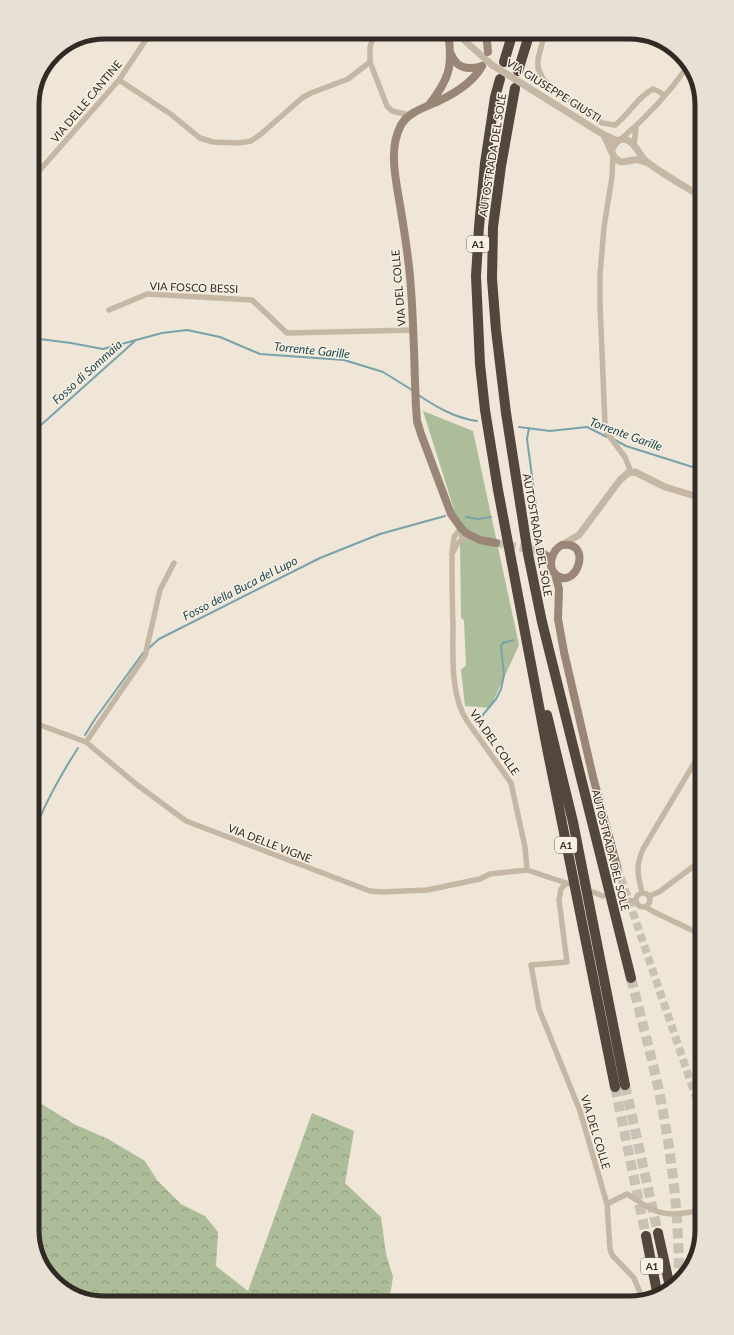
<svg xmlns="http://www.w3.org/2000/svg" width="734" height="1335" viewBox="0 0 734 1335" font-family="Lato,sans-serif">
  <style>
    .green { fill: #adbc99 }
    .forest { fill: url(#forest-crowns) }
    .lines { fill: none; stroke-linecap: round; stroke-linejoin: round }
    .stream { stroke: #78a3aa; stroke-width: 2 }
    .secondary-tunnel { stroke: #c9c1b3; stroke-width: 8; stroke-dasharray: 8 4; stroke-linecap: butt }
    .motorway-tunnel { stroke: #c9c1b3; stroke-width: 10; stroke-dasharray: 10 5; stroke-linecap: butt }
    .minor { stroke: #c6b7a5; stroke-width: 5.5 }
    .tertiary { stroke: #c6b7a5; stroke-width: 7 }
    .secondary { stroke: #998676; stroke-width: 8 }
    .motorway { stroke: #52463d; stroke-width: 10 }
    .tertiary-bridge { stroke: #c6b7a5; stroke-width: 7 }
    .labels { text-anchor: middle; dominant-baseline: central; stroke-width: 3; stroke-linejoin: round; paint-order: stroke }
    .shield { fill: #f7f0e3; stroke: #6d665e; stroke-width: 1 }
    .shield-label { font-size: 10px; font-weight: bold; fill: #322b25 }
    .street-label { font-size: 11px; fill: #322b25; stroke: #f7f0e3 }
    .water-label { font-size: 12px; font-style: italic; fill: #1e4850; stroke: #f7f0e3 }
    .rim { fill: none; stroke: #322b25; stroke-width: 5 }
  </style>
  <defs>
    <pattern id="forest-crowns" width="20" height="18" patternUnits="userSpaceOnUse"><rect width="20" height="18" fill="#adbc99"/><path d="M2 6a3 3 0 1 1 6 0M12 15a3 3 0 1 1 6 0" fill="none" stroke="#8d997d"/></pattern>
  </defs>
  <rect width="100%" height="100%" fill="#efe6d7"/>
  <path class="green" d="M423,411L473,431L519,645L490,708L465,706L461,670L466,665L464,620L461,618L460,541L453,506Z"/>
  <path class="forest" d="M32,1098L74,1124L108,1139L145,1161L157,1180L181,1204L205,1216L218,1232L216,1266L248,1291L312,1113L354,1131L345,1183L381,1217L386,1254L393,1277L389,1302L391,1303H100L64,1291L38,1258L32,1230Z"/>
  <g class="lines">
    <path class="stream" d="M32,338L71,343L103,349L162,333L187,330L220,337L260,354L344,360L383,372L412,390
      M417,394C436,407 455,418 477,421
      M519,427L550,431L587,427L607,437
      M529,428L527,439L536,506L532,507
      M32,433L135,341
      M615,440L626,446L702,470
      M466,517L478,519L491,517
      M148,649L159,639L320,558L380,534L445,516
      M477,722L496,699L501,689L504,675L501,646L503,643L513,640
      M85,735L95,719L143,653
      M32,838C43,806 60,776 78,748"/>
    <path class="secondary-tunnel" d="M496,543L540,551
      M617,866L702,1115"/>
    <path class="motorway-tunnel" d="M631,978C644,1030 659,1082 667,1135C675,1183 679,1231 679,1280
      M625,1085L658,1233
      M615,1087L646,1236"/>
    <path class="minor" d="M374,32L370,48V62L387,106L392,111L409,115
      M545,32L538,59V68L543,79L555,90L602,123L615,125C629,115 637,97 653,89L658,91L664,95
      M119,80L172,115L200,138L213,142L239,143L251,141L261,134L302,98L311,93L348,79L370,62
      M621,139C646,118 669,93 688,66
      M634,146L636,126
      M613,154L612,177L604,227L600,275V304L605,424L607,433L625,457L631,472
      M32,179L119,80L151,32
      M109,310L147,294L252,300L287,333L413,330
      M461,528L454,537L452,554C452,578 452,601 453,625C453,655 450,695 467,721L511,783L525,847L527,870
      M453,552L457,544L468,534
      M32,722L86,742L136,784L186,821L370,891L382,892L427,890L480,879L490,874L527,870L569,884
      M86,742L145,656L160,590L174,563
      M566,883L561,889L559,900L567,962L531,965L539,1009L580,1111L607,1204L610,1249L612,1255L634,1278L643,1300
      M593,892L603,896
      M636 900a7 7 0 1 1 14 0a7 7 0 1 1-14 0Z
      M642,893C638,874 635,868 643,849L702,750
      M649,896L659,892L702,860
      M621,900L636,901
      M646,907L652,911L702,935
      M607,1204L627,1194C634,1198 639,1202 646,1206C664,1218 682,1214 702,1210"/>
    <path class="tertiary" d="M459,32L465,41L492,65
      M529,88L604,135L618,141
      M604,135L614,157C622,165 624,161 633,160C637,159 642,161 646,162
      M612,150C614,143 620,137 627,140C635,142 640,157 647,162C664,175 684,186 702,197
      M562,545L579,535L620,480L628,473L635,472L665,487L702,498"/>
    <path class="secondary" d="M486,32L488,52
      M451,54C457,69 468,70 482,66
      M482,66C474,81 457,92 441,100C427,107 409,111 401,125C388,149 396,180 400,205C404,229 408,253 410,277C414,320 414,364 416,407L417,421L421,434L451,514L461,528L466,533L480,540L496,543
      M429,105C450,78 453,66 448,32
      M562,545C594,540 576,593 555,574C547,566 552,550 562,545Z
      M540,551L547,556L551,566
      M555,574L559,589L558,619L564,652L593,777L617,866"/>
    <path class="motorway" d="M504,62L513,32
      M518,71L530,32
      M500,79L495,97L485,163L479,227L476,276L480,364L485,410L498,490L546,743L615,1087
      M515,88L501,166L493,227L492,279L496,330L506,413L528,554L542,622L631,978
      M547,715L573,822L625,1085
      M658,1233L670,1287
      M646,1236L658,1297"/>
    <path class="tertiary-bridge" d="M492,65L529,88"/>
  </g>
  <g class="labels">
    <g class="shield">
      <rect x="467" y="236" width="22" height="16" rx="3"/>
      <rect x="555" y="837" width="22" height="16" rx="3"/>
      <rect x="641" y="1258" width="22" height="16" rx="3"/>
    </g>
    <g class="shield-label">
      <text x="478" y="244">A1</text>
      <text x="566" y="845">A1</text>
      <text x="652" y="1266">A1</text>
    </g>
    <g class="street-label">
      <text transform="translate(554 90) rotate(32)">VIA GIUSEPPE GIUSTI</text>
      <text transform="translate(86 101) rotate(-50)">VIA DELLE CANTINE</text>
      <text transform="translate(492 155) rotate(-81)">AUTOSTRADA DEL SOLE</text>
      <text transform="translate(194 287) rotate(2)">VIA FOSCO BESSI</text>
      <text transform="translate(398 288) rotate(-95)">VIA DEL COLLE</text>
      <text transform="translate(538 535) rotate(80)">AUTOSTRADA DEL SOLE</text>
      <text transform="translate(495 742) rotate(55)">VIA DEL COLLE</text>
      <text transform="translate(270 843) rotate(21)">VIA DELLE VIGNE</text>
      <text transform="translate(611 850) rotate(76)">AUTOSTRADA DEL SOLE</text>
      <text transform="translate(596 1132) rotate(73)">VIA DEL COLLE</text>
    </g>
    <g class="water-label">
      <text transform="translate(312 350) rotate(6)">Torrente Garille</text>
      <text transform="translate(87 372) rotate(-42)">Fosso di Sommaia</text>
      <text transform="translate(626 434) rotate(20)">Torrente Garille</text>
      <text transform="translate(240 588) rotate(-27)">Fosso della Buca del Lupo</text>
    </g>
  </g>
  <path d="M0 0H734V1335H0ZM105 39H629A66 66 0 0 1 695 105V1230A66 66 0 0 1 629 1296H105A66 66 0 0 1 39 1230V105A66 66 0 0 1 105 39Z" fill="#e7e0d4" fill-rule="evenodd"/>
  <path class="rim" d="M105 39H629A66 66 0 0 1 695 105V1230A66 66 0 0 1 629 1296H105A66 66 0 0 1 39 1230V105A66 66 0 0 1 105 39Z"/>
</svg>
